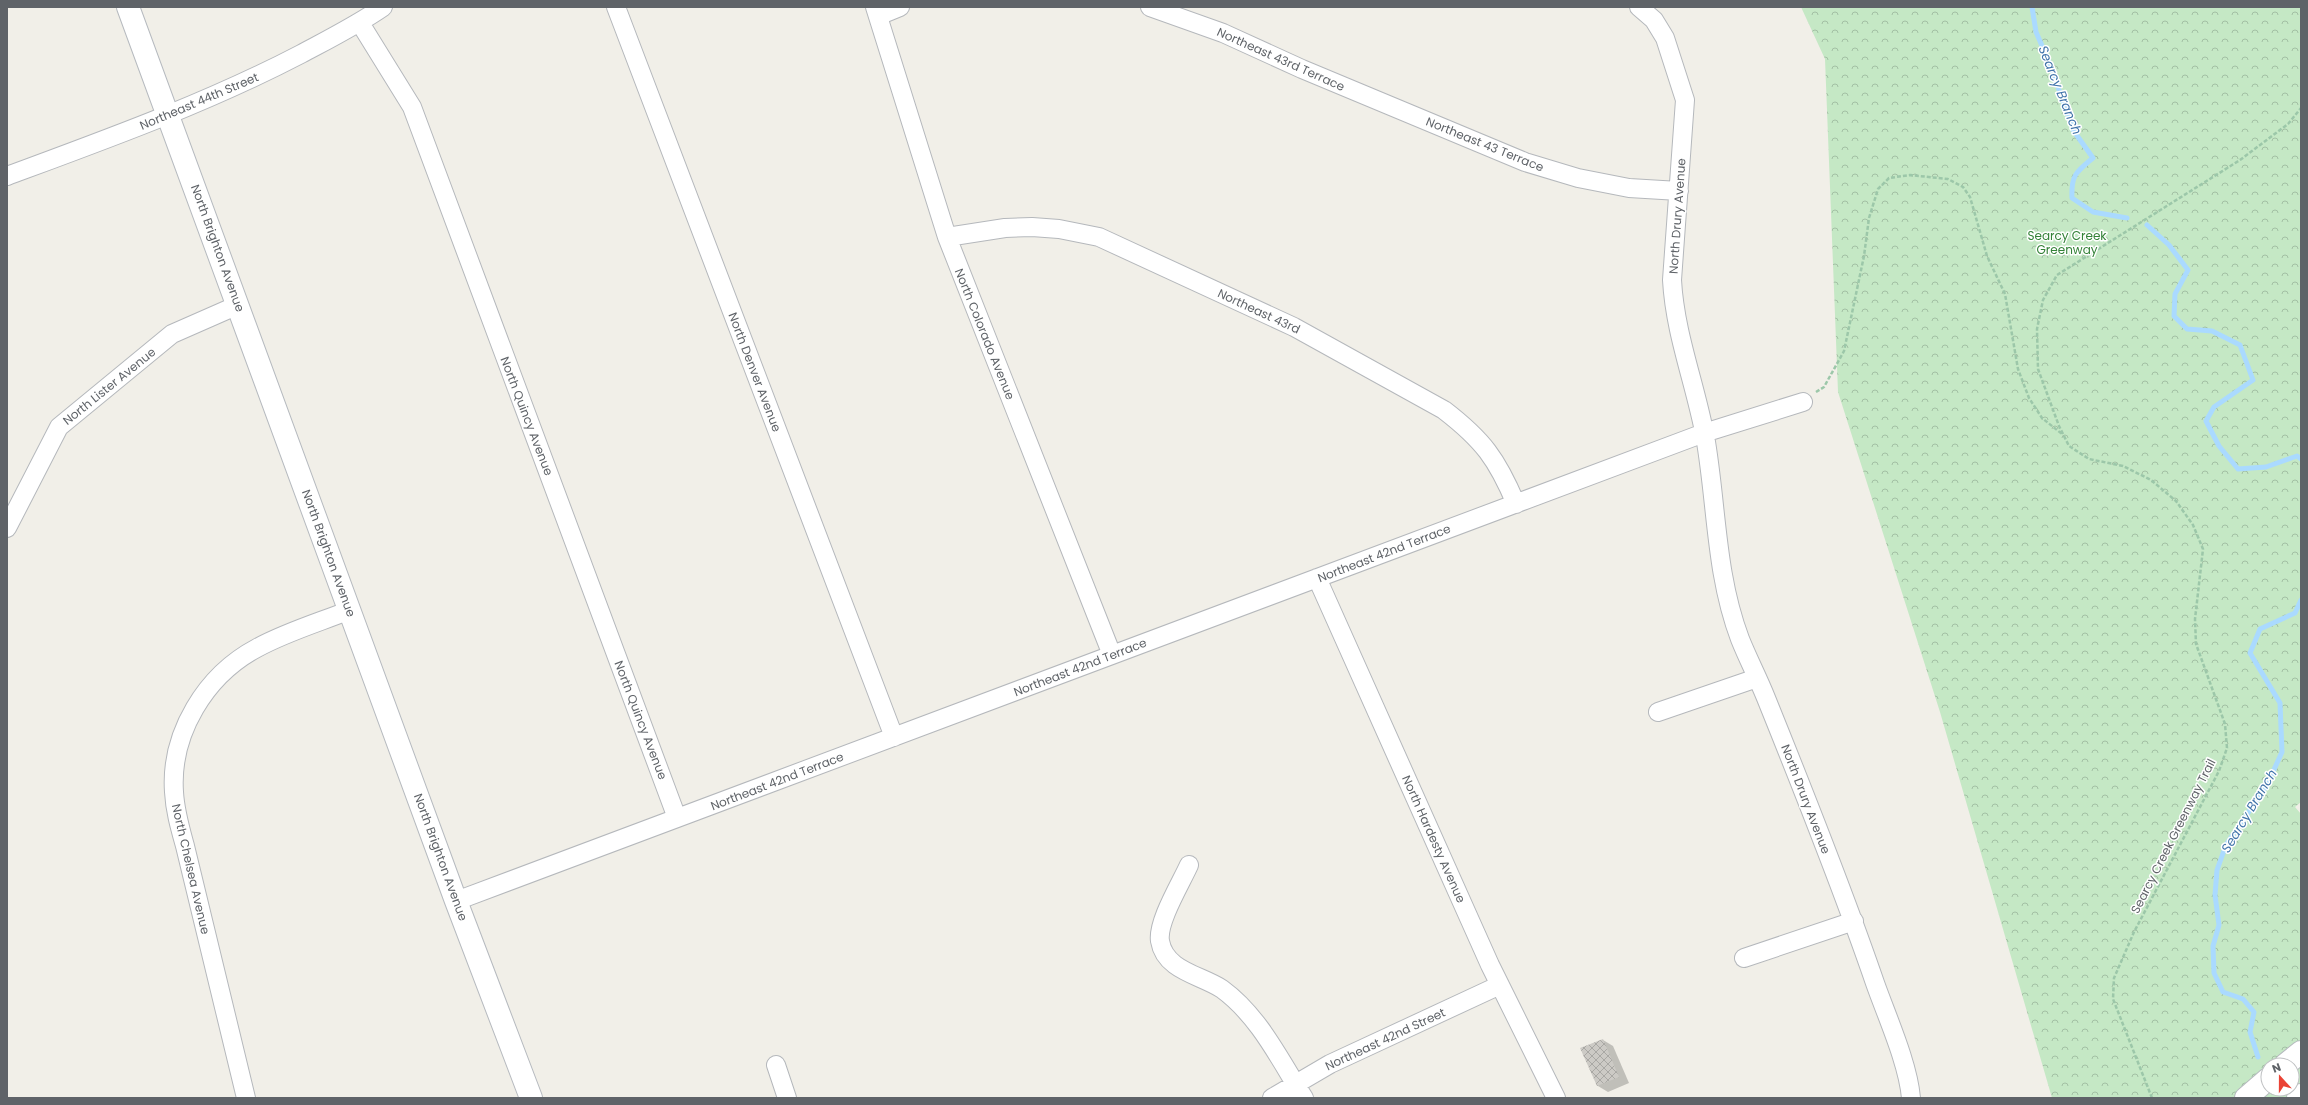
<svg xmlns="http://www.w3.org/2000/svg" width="2308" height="1105" viewBox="0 0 2308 1105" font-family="Poppins,sans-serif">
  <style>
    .forest { fill: url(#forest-crowns); fill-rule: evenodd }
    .shadow { fill: #0003 }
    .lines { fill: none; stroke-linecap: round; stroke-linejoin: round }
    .stream { stroke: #aadaff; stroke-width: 5 }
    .building { fill: url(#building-cross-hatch) }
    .street-casing { stroke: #b5b8bc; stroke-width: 20 }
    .secondary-casing { stroke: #b6babf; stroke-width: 24 }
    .path { stroke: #9cc7a9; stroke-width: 2.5; stroke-dasharray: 4 2; stroke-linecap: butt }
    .street { stroke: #fff; stroke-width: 18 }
    .secondary { stroke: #fff; stroke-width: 22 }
    .labels { text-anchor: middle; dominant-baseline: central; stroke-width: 3; stroke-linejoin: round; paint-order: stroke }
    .street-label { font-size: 12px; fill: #5f6368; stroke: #fff }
    .park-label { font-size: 12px; fill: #348238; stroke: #fff }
    .water-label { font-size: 13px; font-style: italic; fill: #4174aa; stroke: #fff }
  </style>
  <defs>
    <pattern id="forest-crowns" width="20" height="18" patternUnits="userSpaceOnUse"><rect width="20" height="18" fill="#c5e8c5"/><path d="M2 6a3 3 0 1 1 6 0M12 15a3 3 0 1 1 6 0" fill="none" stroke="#a3c0a4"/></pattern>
    <pattern id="building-cross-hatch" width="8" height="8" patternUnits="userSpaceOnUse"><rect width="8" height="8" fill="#cccac5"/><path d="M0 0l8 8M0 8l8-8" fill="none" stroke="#a9a8a4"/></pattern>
  </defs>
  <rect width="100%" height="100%" fill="#f1efe8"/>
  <path class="forest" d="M1801,7H2301V802L2295,807L2301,814V1098H2052L1940,712L1838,392L1825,59ZM2268,1065H2292V1089H2268Z"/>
  <path class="shadow" d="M1603,1040L1613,1046L1629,1083L1608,1092L1598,1086Z"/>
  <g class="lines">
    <path class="stream" d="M2032,7L2036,32L2050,64L2073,130L2093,158C2076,172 2071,175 2072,198L2093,212L2127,218
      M2147,225L2169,245L2188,270L2175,294L2174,316L2187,329L2212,331L2240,345L2253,380L2214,407L2206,421L2219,446L2238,469L2266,467L2297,456L2301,459
      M2258,1057L2250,1032L2254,1012L2243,999L2223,992L2214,973L2213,946L2219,925L2215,895L2217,870L2226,845L2267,785L2282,752L2280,703L2250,653L2260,629L2295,613L2301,600"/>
  </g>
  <path class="building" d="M1603,1039L1619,1077L1597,1086L1580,1048Z"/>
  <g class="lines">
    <g class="street-casing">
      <path id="street" d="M616,7L894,737
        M875,7L947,237L1112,655
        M1150,7L1223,33L1302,69L1525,162L1578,178L1629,188L1679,191
        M1639,7L1654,20L1665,38L1685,100L1672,280C1675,334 1695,383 1705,436C1717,504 1715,573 1740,639C1748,659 1758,678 1766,698C1804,792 1842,887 1875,983C1887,1017 1908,1063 1911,1098
        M878,16L900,7
        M360,23L412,107L677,818
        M7,176C107,139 207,103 301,54C329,39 357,25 383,7
        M947,237L1005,228L1032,227L1059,229L1099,237L1294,327L1444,410C1483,440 1497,459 1516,504
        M7,528L59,427L172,334L238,305
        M1317,578L1490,965L1556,1098
        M1658,712L1757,678
        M1189,865C1181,883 1157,922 1160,941C1165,971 1201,975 1222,989C1259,1016 1280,1060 1304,1098
        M456,901L1704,433L1803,402
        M1744,958L1854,921
        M776,1065L787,1098
        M246,1098L185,846C180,828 175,811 174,792C170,733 206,675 257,648C286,632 320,622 350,610
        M1272,1098L1330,1064L1500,985"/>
    </g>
    <g class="secondary-casing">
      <path id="secondary" d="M128,7L456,901L531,1098
        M2285,1065L2301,1052
        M2246,1098L2268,1079
        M2298,1098L2301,1095"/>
    </g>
    <path class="path" d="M1816,392L1824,387L1844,351L1864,256L1869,218L1878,189L1889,178L1910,175L1948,179L1963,187L1970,197L1987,256L2005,294L2018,369L2029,398L2042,418L2062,434
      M2152,1098L2113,999L2114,978L2134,932L2219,771L2227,748L2225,724L2196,644L2195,619L2203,549L2193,525L2176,501L2151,480L2123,466L2089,459L2069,446L2059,426L2038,369L2037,329L2043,300L2057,275L2240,160L2288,124L2301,108"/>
    <use href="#street" class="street"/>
    <use href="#secondary" class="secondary"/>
  </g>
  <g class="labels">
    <g class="street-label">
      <text transform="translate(1281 59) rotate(24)">Northeast 43rd Terrace</text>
      <text transform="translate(199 101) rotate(-23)">Northeast 44th Street</text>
      <text transform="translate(1485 144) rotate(22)">Northeast 43 Terrace</text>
      <text transform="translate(1677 216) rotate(-86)">North Drury Avenue</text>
      <text transform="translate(218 248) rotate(70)">North Brighton Avenue</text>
      <text transform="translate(1259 311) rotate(25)">Northeast 43rd</text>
      <text transform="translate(985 334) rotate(68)">North Colorado Avenue</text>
      <text transform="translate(755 372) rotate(69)">North Denver Avenue</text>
      <text transform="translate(109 386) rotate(-39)">North Lister Avenue</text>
      <text transform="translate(527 416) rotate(69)">North Quincy Avenue</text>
      <text transform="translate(329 553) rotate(70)">North Brighton Avenue</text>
      <text transform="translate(1384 553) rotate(-21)">Northeast 42nd Terrace</text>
      <text transform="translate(1080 667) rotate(-21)">Northeast 42nd Terrace</text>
      <text transform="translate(641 720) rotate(69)">North Quincy Avenue</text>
      <text transform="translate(777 781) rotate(-21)">Northeast 42nd Terrace</text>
      <text transform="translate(1806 799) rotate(69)">North Drury Avenue</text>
      <text transform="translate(2173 836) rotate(-63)">Searcy Creek Greenway Trail</text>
      <text transform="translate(1434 839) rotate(66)">North Hardesty Avenue</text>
      <text transform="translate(441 857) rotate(70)">North Brighton Avenue</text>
      <text transform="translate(191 869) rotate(77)">North Chelsea Avenue</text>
      <text transform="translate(1385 1039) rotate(-25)">Northeast 42nd Street</text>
    </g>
    <g class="park-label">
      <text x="2067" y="235">Searcy Creek<tspan x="2067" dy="14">Greenway</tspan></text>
    </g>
    <g class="water-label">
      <text transform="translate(2060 90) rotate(68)">Searcy Branch</text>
      <text transform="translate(2249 811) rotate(-59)">Searcy Branch</text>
    </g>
  </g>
  <rect width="2308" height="1105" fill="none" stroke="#5f6368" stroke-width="16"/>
  <g transform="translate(2280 1077) rotate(339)"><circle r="19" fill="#ffffff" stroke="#bfc1c3"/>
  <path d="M0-3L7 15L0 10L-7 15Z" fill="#ea4335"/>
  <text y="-6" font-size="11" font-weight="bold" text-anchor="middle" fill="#5f6368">N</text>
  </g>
</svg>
